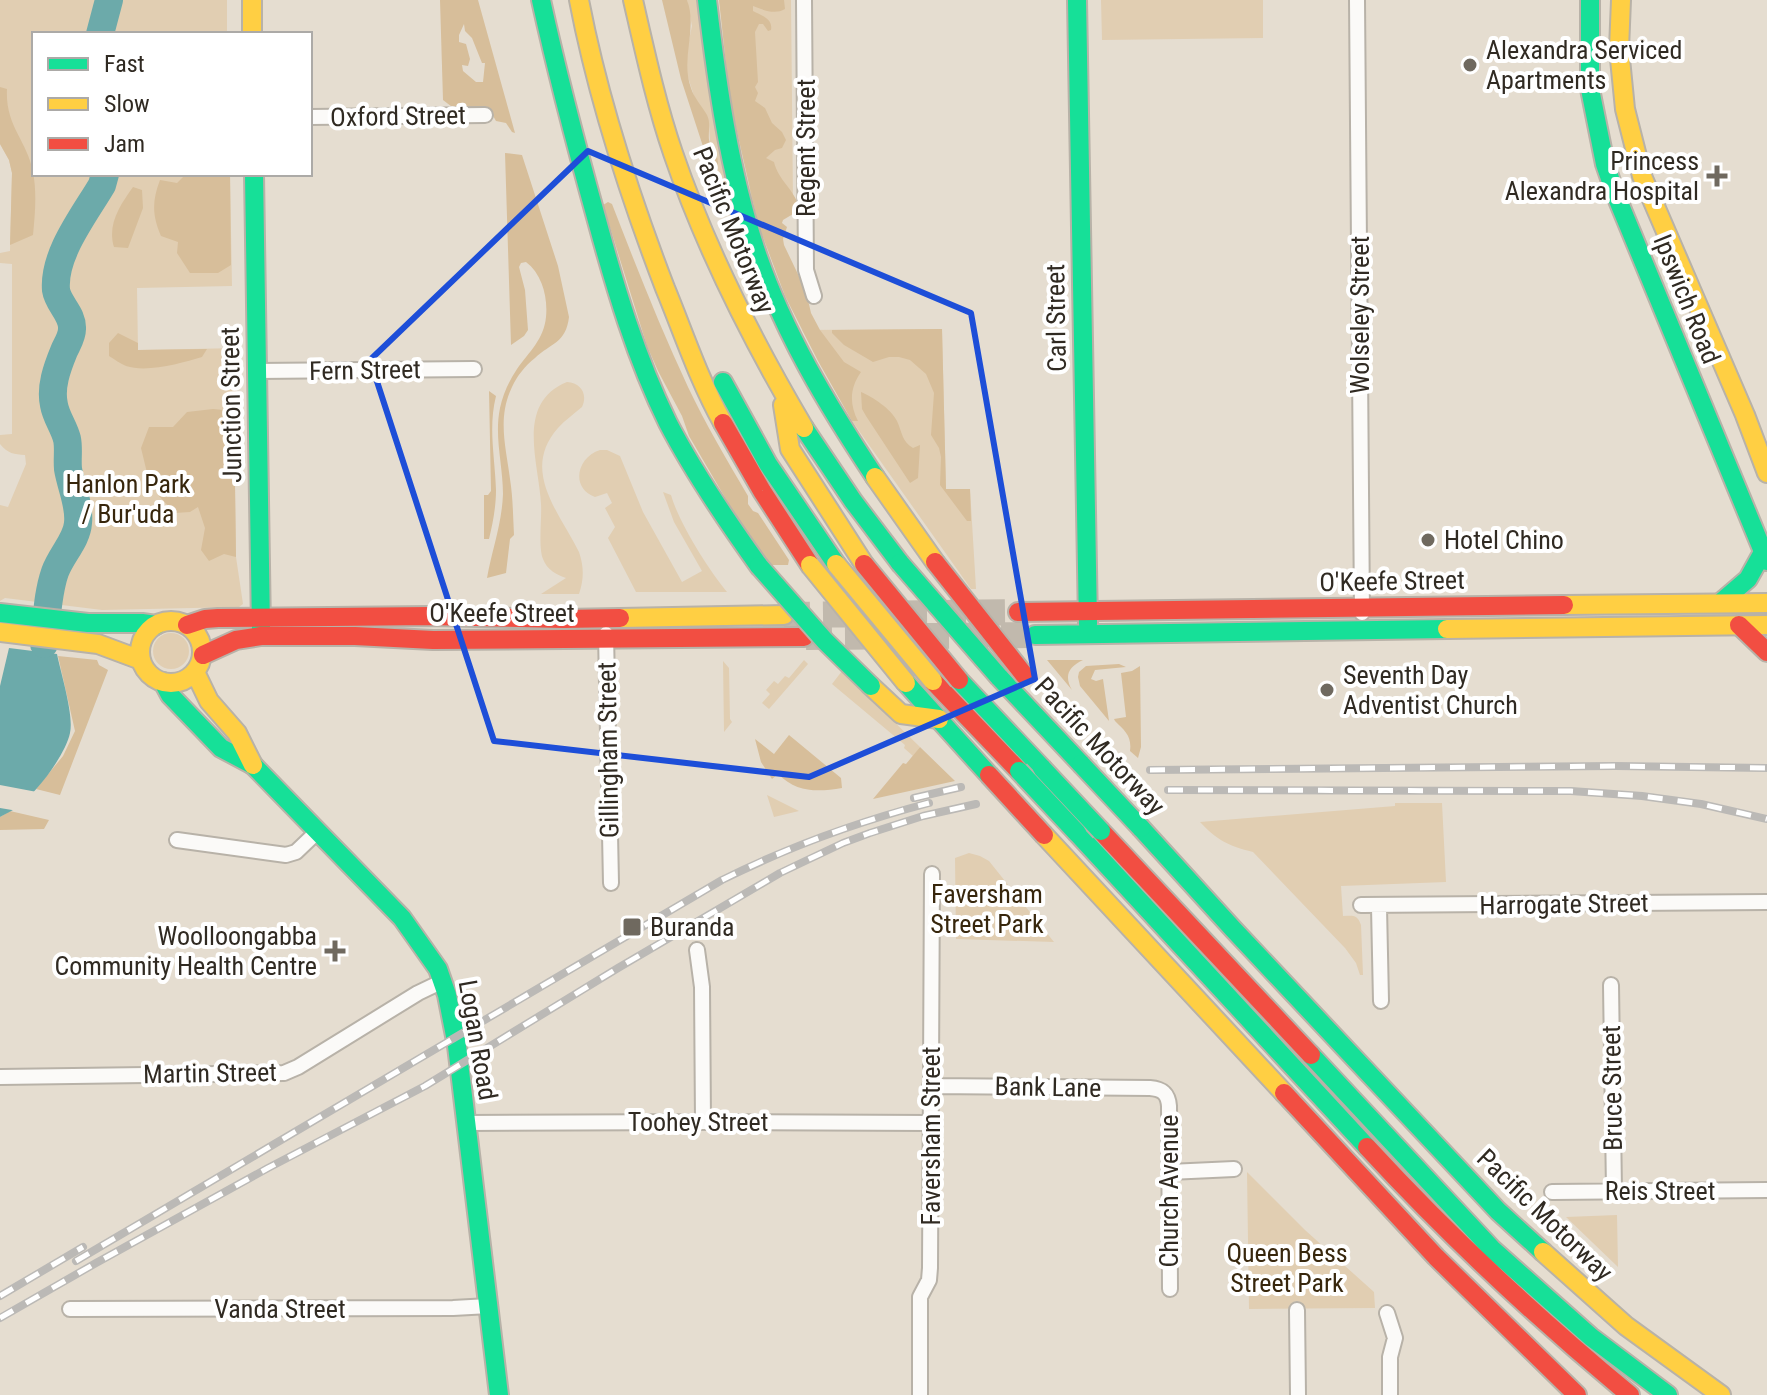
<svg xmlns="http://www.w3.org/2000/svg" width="1767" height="1395" viewBox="0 0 1767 1395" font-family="'Roboto Condensed',sans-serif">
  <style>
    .green { fill: #e1ceb2 }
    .forest { fill: #d7be9a; fill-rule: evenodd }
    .water { fill: #6caaaa }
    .pier { fill: #e5ddd0 }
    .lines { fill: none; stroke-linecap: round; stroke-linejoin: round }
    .river { stroke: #6caaaa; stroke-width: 28 }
    .highway-tunnel { stroke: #c1b9ad; stroke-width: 26; stroke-dasharray: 26 13; stroke-linecap: butt }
    .street-casing { stroke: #b8b2a8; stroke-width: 18 }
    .fast-casing { stroke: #b8b2a8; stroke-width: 22 }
    .slow-casing { stroke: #b8b2a8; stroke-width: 22 }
    .jam-casing { stroke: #b8b2a8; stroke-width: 22 }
    .street { stroke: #fbfaf8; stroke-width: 14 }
    .fast { stroke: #16e098; stroke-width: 18 }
    .slow { stroke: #ffcf43; stroke-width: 18 }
    .jam { stroke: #f24e42; stroke-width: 18 }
    .rail-casing { stroke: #bbb9b6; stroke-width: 8 }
    .rail { stroke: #fff; stroke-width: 5; stroke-dasharray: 15; stroke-linecap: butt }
    .fast-bridge-casing { stroke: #b8b2a8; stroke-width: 22; stroke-linecap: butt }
    .slow-bridge-casing { stroke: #b8b2a8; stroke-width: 22; stroke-linecap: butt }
    .jam-bridge-casing { stroke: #b8b2a8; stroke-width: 22; stroke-linecap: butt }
    .fast-bridge { stroke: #16e098; stroke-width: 18 }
    .slow-bridge { stroke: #ffcf43; stroke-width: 18 }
    .jam-bridge { stroke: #f24e42; stroke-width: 18 }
    .marked { fill: none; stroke: #1d4ed8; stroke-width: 6; stroke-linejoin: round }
    .poi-dot { fill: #6f695f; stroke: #fff; stroke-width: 3 }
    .labels { text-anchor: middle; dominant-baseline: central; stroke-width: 8; stroke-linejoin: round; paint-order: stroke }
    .poi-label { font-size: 26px; fill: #302a22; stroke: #fff; text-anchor: start }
    .street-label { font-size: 26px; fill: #302a22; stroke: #fff }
    .park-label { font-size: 26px; fill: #37260c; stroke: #fff }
  </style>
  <rect width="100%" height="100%" fill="#e5ddd0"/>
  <path class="green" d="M0,0H227V34H34V174H230L232,286L137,288L138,350L241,348L234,411L236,557L243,604L239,607L102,610L5,598L0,601V505L8,507L26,464L25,455C14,454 8,454 0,444V435L12,434V264L0,263V253L10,251L12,173L9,160L0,144Z
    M687,0H696L732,216L727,215L712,174L718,165V161L710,142L709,124L694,96L687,74V50L692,26Z
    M719,0H791L793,202H752Z
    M1101,0H1263V38L1102,40Z
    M942,329L946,489H970L976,589H971L852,421L802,330Z
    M567,382C581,383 588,394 582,407C574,414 565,420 558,428C520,471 560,513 579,552C584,567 584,579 579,594H541L566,578C557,575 547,570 543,559C538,546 542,519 541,504C539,463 515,403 567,382Z
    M600,450H607L620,456L643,512L682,582L702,571L674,522L663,492L671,495C679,523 708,569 727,592H636L608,538L615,527L605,508L612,503L607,493L595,497C570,488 577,457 600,450Z
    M153 651a18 18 0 1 1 36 0a18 18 0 1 1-36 0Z
    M804,660L808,664L769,709L762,703L770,694L766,690L774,681L778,684L785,676L789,678Z
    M723,661L729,668L730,719L732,722L724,732Z
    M842,671L920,747L913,756L904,748L905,745L832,684Z
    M767,795L799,811L774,817Z
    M1395,803H1442L1446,882L1341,886L1343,916C1353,916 1357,914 1361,925L1363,975H1360L1356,963L1345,948L1253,852C1228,846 1217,840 1200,822L1395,806Z
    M969,853L980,856L989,861L1054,942L956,939L955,858Z
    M1247,1172L1305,1230L1374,1292L1375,1308L1249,1309Z
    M1617,1215L1618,1267L1566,1217Z"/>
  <path class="forest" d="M440,0H478L515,133L512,132L506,123L496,121L492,114L460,113L443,100ZM464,24L465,31L472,38L482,63H485L483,82H476L463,71L462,65L468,66L470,59L466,44L459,42V35Z
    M662,0H687C698,29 680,58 691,88C694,98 702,106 707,115C711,123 708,132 709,140C711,148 719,155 718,164C718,169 715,170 712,174L681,79Z
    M719,0H784L785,9C775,15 763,10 753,6V11C763,16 773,19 771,30L768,31L763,24H759L755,32L758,82L755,87L758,93L755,101L765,108L772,123L782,132L786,140L782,148L775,150L766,158L774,162C778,180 794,189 799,207L793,214L783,220L782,223L787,227L783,239L784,245L806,291L811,313L820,330L844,362L861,372C850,388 849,403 858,421H852L818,361L785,296L758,224L730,101Z
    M0,87L7,89C5,126 27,140 33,172C37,193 35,214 33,235L10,245L12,173L9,160L0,144Z
    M505,153L522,155L558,266L569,317C566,343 551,343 535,358C525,366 517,376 512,387C497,418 506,447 510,479C513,498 513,516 514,535L510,539L506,573L487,578C492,550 502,523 503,494C503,465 494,437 500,408C503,394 509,381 517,369C529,352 544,339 546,317C548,297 542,274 526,262L521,263L519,267L525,290L528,330L524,336L511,345Z
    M186,174H230L231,265L218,273H190L177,253L178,242L161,236C152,215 152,201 160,180L177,183Z
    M133,187L142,190L143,208L128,248L114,247C107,225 120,205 133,187Z
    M608,202L612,204C636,266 660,327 688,387C706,425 727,460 748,496V504L753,511L758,513L789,560L788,565H770L748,537L689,436L682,416L658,371L647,346L603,205Z
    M942,329L946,489H970L971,521H967L940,485L941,457L939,448L931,435L934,393L926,374L910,360L899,357H889L873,362L844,345L832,333V330Z
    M118,333L138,343V350L207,349L202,357C182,363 147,373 126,366C121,364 114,359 109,356V343Z
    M489,391L496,396C488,428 495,457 496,490C496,506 493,523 489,539H484V495H488L491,491Z
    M861,392C873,397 891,409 897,421C902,432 902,442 913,448L920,445L918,478L910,483L866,416L862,409Z
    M213,409L234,411L236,557L224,554L209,561L201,550L205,528L198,507L190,512L175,513L158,495L155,484L148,477L141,448L149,427H173L187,412Z
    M58,656L97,660L99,665L108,670L60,795L36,789L63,756L75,731Z
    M1047,660H1083C1068,667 1064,676 1072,690Z
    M1119,664L1126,667L1095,670L1091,679L1096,681L1103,679L1109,721L1080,686L1078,677L1079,672L1086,666Z
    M1140,666L1141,747L1138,758L1130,751C1132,736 1125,731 1115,721L1114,719L1126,717L1121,673L1132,671Z
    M789,735L841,778L842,788C818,792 797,793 778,774L772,779L761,762L755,739L774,754Z
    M920,747L955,781L873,799L903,763L906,764Z
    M10,811L49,820L44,829L0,830V817Z"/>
  <path class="water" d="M9,648L57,654C61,674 74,715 70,733C65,756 35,795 16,808C12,811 5,814 0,817V686Z"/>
  <path class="pier" d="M0,784V785L37,792L18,811L0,808Z"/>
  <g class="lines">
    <path class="river" d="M100,34L109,0
      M44,644C47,620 47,595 55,572C61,555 77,540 78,523C80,505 71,487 68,469C67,459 69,448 67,439C64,427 56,417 54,405C50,387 57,368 64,351C67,344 72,337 72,329C73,314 58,304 56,290C53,254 85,214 102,185L105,174"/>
    <path class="highway-tunnel" d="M784,615L1018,612
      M806,637L1035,635"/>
    <g class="street-casing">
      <path id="street" d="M804,0L806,270L814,296
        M1357,0L1362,613
        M310,117L485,115
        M257,371L474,369
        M606,634L611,883
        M177,840L286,855L296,852L318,831
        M1361,905L1767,902
        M1379,907L1381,1001
        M697,950L702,987L703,1122
        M1611,985L1614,1191
        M0,1077L284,1073L298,1067L418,993L443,981
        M930,1086L1150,1088C1162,1089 1168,1093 1169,1106L1170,1289
        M466,1123L703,1122L930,1123
        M1169,1172L1234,1169
        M1552,1192L1767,1190
        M70,1309L453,1308L489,1306
        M1297,1310L1298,1395
        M1387,1313L1395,1338L1390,1357V1395
        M920,1395V1297L929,1280L930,1268L932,874"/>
    </g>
    <g class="fast-casing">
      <path id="fast" d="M541,0C557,73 576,145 596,217C615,287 636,358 668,423C694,473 726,520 759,566
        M707,0C717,84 729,170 756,251C783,332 828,406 875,477
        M1077,0L1088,624
        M1590,0V89L1605,164L1615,193L1767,561
        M254,174L261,630
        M723,382L768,464L836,564
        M804,428L853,501L900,563
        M1720,603L1748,579L1763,552
        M0,613L88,623H142L156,625
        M1035,635L1447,629
        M999,677L1081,764
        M959,680L1042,768
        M163,682L170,695L221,748L253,765L402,918L438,969L447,995L457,1046L499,1395
        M906,683L989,775
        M1141,828L1233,929L1498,1211L1543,1252
        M1077,833L1367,1147
        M1311,1055L1492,1249L1591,1337L1668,1395"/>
    </g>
    <g class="slow-casing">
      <path id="slow" d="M252,0V34
        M579,0C598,99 629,194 665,288C684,334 699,380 723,423
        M633,0C645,52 656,103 673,153C706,250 752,340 804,428
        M1621,0L1619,49L1625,109L1642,176L1745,415L1767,473
        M783,405L790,449L864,564
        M875,477L935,562
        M1564,605L1767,603
        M620,618L784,615
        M140 652a31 31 0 1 1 62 0a31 31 0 1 1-62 0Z
        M1447,629L1767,625
        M0,632L98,644L141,660
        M195,672L209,701L237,733L253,765
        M871,686L901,714L939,719
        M1044,835L1284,1093
        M1543,1252L1626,1326L1721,1395"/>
    </g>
    <g class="jam-casing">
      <path id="jam" d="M723,423L762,491L810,565
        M1018,612L1564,605
        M187,625L205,619L218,618L431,616L563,619L620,618
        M1739,625L1767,652
        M203,655L236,640L261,636H355L433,640L804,637
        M933,681L1019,771
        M1101,831L1311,1055
        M1284,1093L1436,1257L1577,1395
        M1367,1147C1449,1236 1537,1318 1630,1395"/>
    </g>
    <use href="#street" class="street"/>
    <use href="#fast" class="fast"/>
    <use href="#slow" class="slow"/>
    <use href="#jam" class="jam"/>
    <g class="rail-casing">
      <path id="rail" d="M1150,770L1615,766L1767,768
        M1168,790L1571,791L1642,796L1701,804L1767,819
        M914,798L961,787
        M76,1261L722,880C788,847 857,822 929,803
        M0,1296L83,1247
        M0,1318L96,1263L268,1168L425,1086L618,968L780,873L843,843L870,833L923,816L976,804"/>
    </g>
    <use href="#rail" class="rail"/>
    <g class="fast-bridge-casing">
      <path id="fast-bridge" d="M900,563L999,677
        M759,566L825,641L871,686
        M1081,764L1141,828
        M1042,768L1101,831
        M1019,771L1077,833"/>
    </g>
    <g class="slow-bridge-casing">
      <path id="slow-bridge" d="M836,564L933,681
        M810,565L906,683"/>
    </g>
    <g class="jam-bridge-casing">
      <path id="jam-bridge" d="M935,562L1025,676
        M864,564L959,680
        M989,775L1044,835"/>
    </g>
    <use href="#fast-bridge" class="fast-bridge"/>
    <use href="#slow-bridge" class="slow-bridge"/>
    <use href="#jam-bridge" class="jam-bridge"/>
  </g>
  <path class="marked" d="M588,151L971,313L1035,679L809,777L494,741L370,360Z"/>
  <g class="poi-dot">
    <circle cx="1470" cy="65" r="8"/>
    <path d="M1713 164h8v8h8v8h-8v8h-8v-8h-8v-8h8z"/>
    <circle cx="1428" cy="540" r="8"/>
    <circle cx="1327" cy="690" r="8"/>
    <rect x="622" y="917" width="20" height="20" rx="4"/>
    <path d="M331 939h8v8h8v8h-8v8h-8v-8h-8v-8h8z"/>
  </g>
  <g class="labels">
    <g class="poi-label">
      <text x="1486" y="50">Alexandra Serviced<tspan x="1486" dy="30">Apartments</tspan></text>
      <text x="1699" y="161" text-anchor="end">Princess<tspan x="1699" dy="30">Alexandra Hospital</tspan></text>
      <text x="1444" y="540">Hotel Chino</text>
      <text x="1343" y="675">Seventh Day<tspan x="1343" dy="30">Adventist Church</tspan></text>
      <text x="650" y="927">Buranda</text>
      <text x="317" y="936" text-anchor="end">Woolloongabba<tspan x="317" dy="30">Community Health Centre</tspan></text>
    </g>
    <g class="street-label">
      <text transform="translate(398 116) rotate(-1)">Oxford Street</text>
      <text transform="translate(806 148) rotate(-90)">Regent Street</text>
      <text transform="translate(734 230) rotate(68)">Pacific Motorway</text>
      <text transform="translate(1687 299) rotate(68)">Ipswich Road</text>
      <text transform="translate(1360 315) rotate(-90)">Wolseley Street</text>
      <text transform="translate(1056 318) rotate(-91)">Carl Street</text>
      <text transform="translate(365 370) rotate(-1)">Fern Street</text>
      <text transform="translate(231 405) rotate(-91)">Junction Street</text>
      <text transform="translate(1392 581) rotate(-1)">O'Keefe Street</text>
      <text x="502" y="613">O'Keefe Street</text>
      <text transform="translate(1100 746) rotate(47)">Pacific Motorway</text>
      <text transform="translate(608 750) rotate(-91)">Gillingham Street</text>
      <text transform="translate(1564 904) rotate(-1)">Harrogate Street</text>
      <text transform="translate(478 1040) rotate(80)">Logan Road</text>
      <text transform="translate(210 1073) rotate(-1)">Martin Street</text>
      <text transform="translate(1048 1087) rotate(1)">Bank Lane</text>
      <text transform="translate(1612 1088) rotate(-91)">Bruce Street</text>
      <text x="698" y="1122">Toohey Street</text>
      <text transform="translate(931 1136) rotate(-90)">Faversham Street</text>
      <text transform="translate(1169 1191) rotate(-90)">Church Avenue</text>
      <text x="1660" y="1191">Reis Street</text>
      <text transform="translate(1545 1215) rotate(44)">Pacific Motorway</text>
      <text x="280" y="1309">Vanda Street</text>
    </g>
    <g class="park-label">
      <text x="128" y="484">Hanlon Park<tspan x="128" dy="30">/ Bur'uda</tspan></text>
      <text x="987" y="894">Faversham<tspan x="987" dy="30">Street Park</tspan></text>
      <text x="1287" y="1253">Queen Bess<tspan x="1287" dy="30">Street Park</tspan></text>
    </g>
  </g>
  <rect x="32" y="32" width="280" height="144" fill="#ffffff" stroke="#acaaa7" stroke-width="2"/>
  <rect x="48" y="58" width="40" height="12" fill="#16e098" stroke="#acaaa7" stroke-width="2"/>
  <text x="104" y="72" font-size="24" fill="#302a22">Fast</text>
  <rect x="48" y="98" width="40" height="12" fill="#ffcf43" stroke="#acaaa7" stroke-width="2"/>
  <text x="104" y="112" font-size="24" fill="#302a22">Slow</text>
  <rect x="48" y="138" width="40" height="12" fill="#f24e42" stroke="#acaaa7" stroke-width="2"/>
  <text x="104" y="152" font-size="24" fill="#302a22">Jam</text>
</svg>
